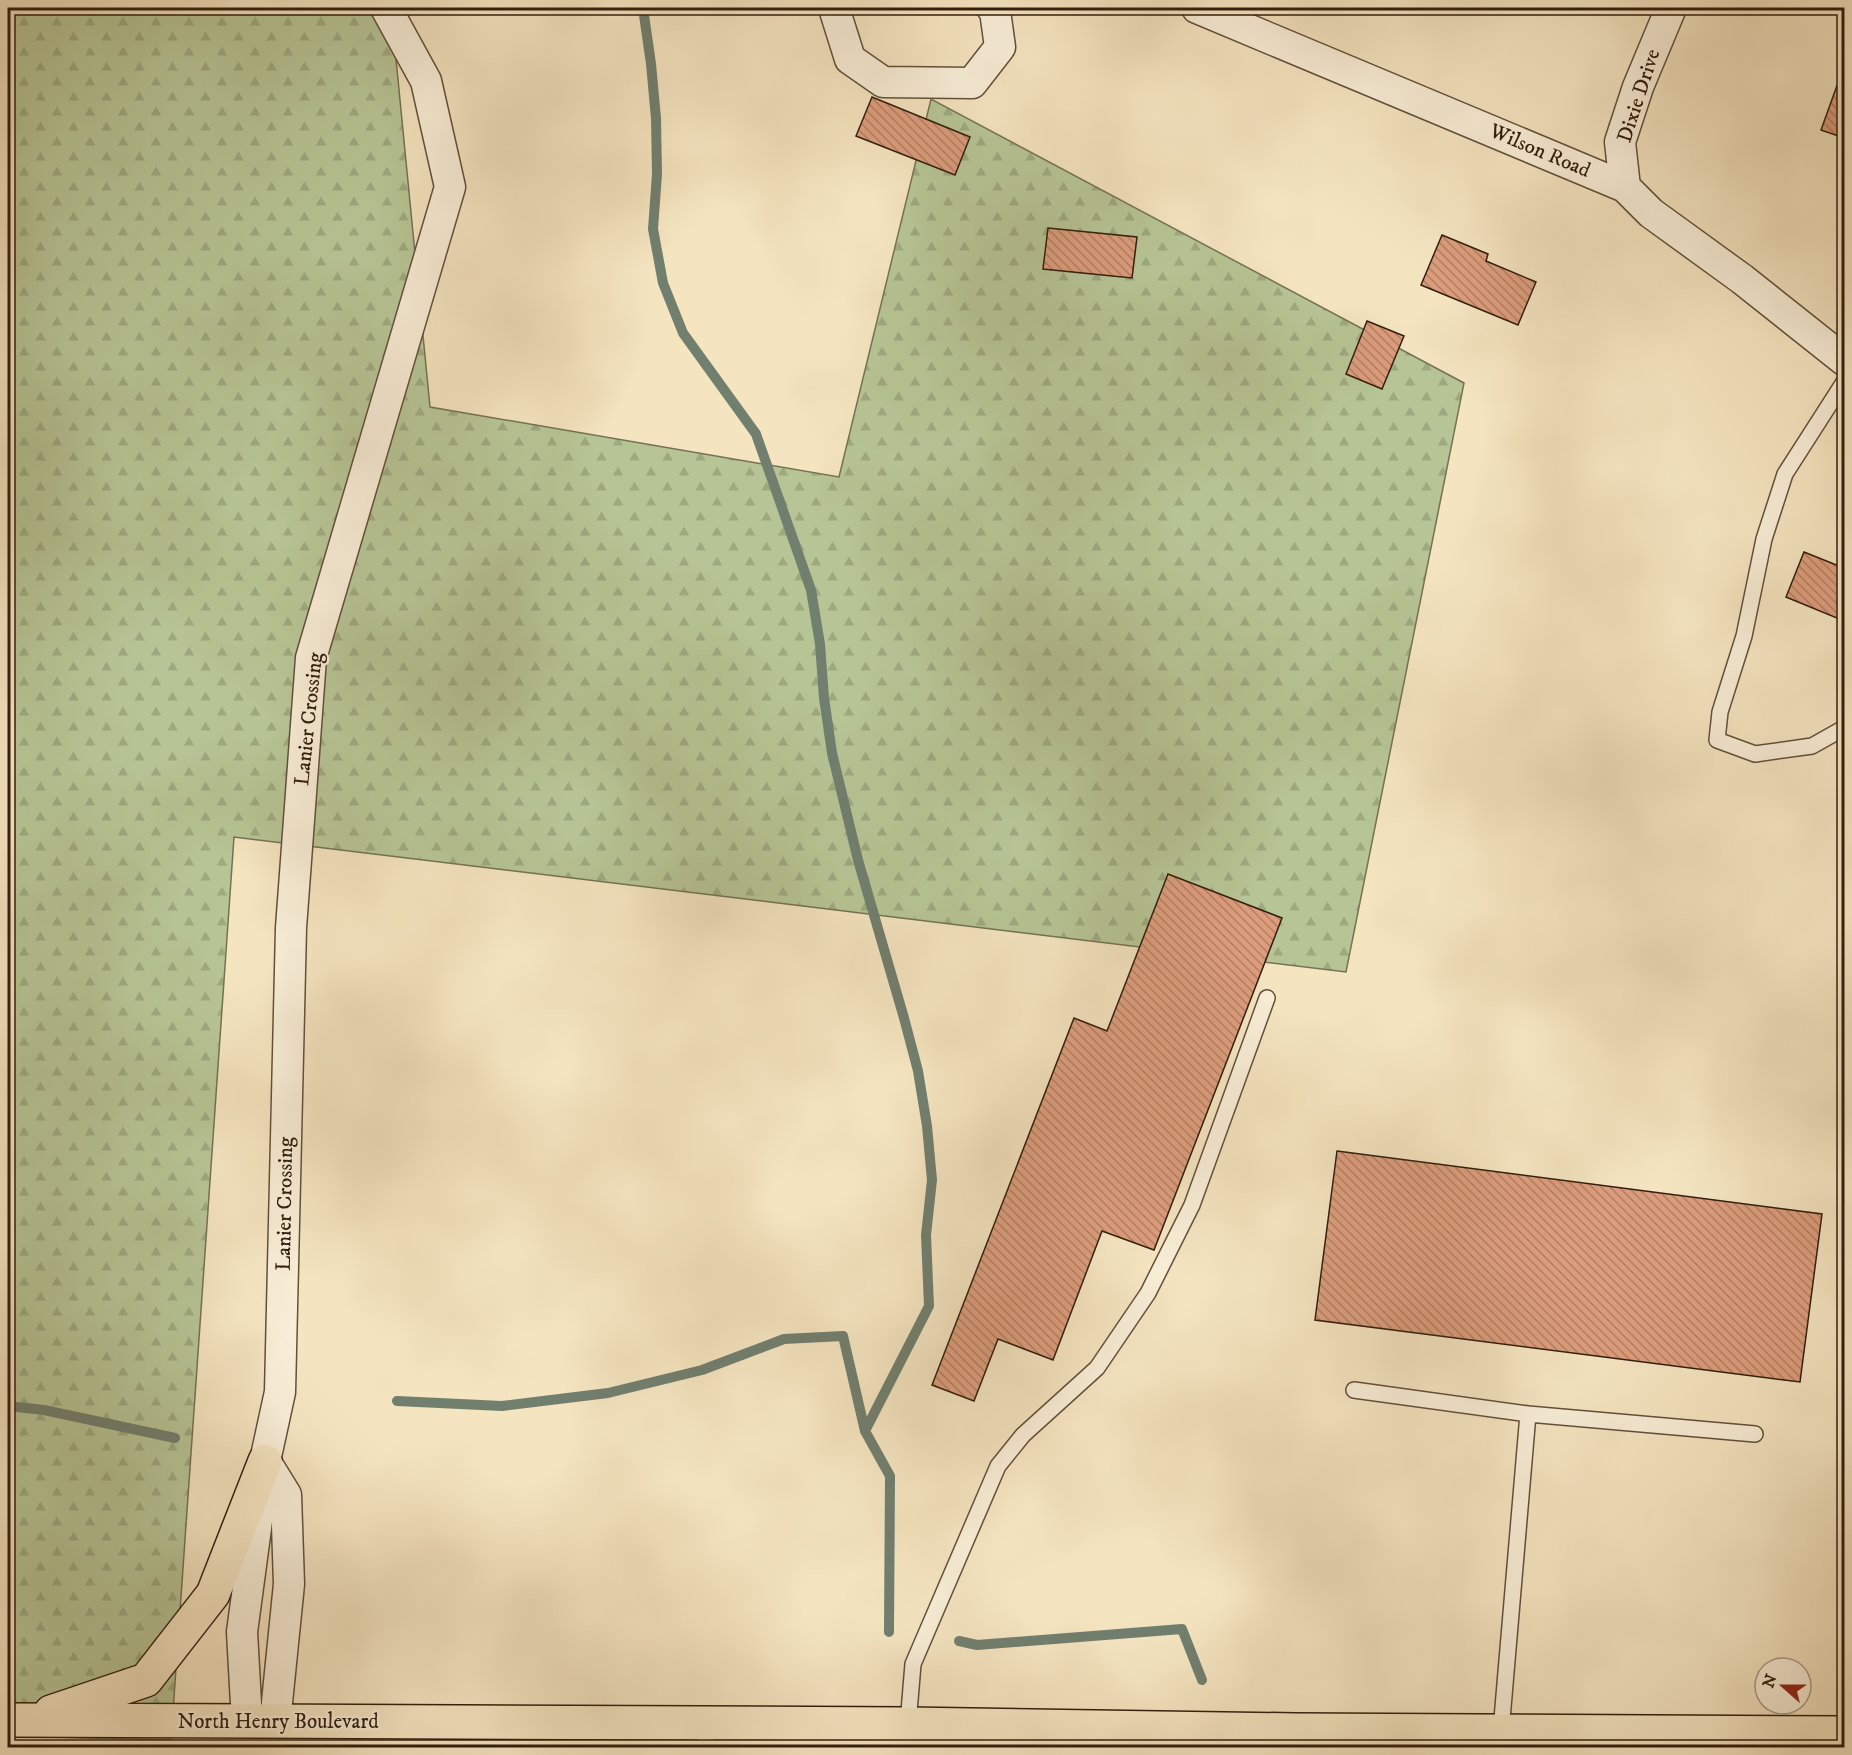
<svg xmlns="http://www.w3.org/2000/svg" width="1852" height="1755" viewBox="0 0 1852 1755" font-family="'IM FELL DW Pica',serif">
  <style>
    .forest { fill: url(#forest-firs); stroke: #747252; stroke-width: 1.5 }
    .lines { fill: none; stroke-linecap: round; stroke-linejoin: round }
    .stream { stroke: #717f6f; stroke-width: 10 }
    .building { fill: url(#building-back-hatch); stroke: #311e0d; stroke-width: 1.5 }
    .service-casing { stroke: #62503a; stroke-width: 18 }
    .minor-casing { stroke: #62503a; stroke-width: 33 }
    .primary-casing { stroke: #311e0d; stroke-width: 36 }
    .service { stroke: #f8edd6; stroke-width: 15 }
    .minor { stroke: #f8edd6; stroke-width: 30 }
    .primary { stroke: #f4e4c0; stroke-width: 33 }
    .labels { text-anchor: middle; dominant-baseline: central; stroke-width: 4.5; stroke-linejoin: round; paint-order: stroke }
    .street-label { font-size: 21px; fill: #311e0d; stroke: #f8edd6 }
  </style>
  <defs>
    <pattern id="forest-firs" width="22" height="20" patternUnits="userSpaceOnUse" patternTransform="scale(1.5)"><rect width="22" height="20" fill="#b7c596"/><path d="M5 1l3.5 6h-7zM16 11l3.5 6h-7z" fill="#9ea980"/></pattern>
    <pattern id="building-back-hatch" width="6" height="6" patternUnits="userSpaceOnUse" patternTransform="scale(1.5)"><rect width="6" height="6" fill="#dc9d7c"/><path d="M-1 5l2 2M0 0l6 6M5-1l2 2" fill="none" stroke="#b37f64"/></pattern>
  </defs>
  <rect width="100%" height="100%" fill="#f4e4c0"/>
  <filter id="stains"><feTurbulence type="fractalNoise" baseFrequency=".00333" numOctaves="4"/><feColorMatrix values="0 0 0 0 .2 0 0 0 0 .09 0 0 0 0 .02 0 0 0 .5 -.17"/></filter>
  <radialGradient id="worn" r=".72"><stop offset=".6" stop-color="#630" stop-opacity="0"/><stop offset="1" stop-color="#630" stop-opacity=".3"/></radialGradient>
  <path class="forest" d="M8,8H391L430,407L839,477L931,99L1464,383L1346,972L234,837L171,1740L8,1736Z"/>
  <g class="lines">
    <path class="stream" d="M643,8L651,64L656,118L657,174L653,229L663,283L683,333L756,434L811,590L820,644L824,698L832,753L858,860L904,1018L918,1071L927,1126L932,1180L926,1235L929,1306L865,1431
      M397,1401L502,1406L608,1393L702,1370L784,1339L843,1336L865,1431L890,1476L889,1632
      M8,1406L44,1410L175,1438
      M959,1641L977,1645L1182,1629L1202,1680"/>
  </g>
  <path class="building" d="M1844,66V138L1821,130Z
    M872,97L970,137L955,175L856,136Z
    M1048,228L1137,237L1132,278L1043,269Z
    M1442,235L1488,254L1486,261L1536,282L1518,325L1421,285Z
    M1367,321L1404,336L1382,389L1346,374Z
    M1804,552L1844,568V621L1786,597Z
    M1168,874L1282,918L1154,1250L1102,1231L1053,1360L998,1339L974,1401L932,1385L1074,1018L1107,1031Z
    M1337,1151L1822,1214L1800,1382L1315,1320Z"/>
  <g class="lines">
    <g class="service-casing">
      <path id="service" d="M1844,382L1785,474L1764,539L1744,636L1720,712L1717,740L1755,754L1812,746L1844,728
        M1354,1390L1528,1414L1501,1731
        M1528,1414L1755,1434
        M908,1724L913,1664L998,1466L1023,1435L1097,1368L1148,1293L1192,1205L1267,998
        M703,1748L711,1723"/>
    </g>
    <g class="minor-casing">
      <path id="minor" d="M834,8L850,59L883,82L972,83L1000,47L995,11L992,8
        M1197,8L1625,187L1651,213L1742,279L1844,360
        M1625,187L1620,142L1638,87L1671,8
        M265,1461L286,1495L289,1584L275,1722
        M247,1722L242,1632L265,1461L280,1392L291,928L311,658L450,187L426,81L386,8"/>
    </g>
    <g class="primary-casing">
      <path id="primary" d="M51,1712L146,1680L213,1594L265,1461
        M8,1720L908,1724L1295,1730L1844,1733"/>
    </g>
    <use href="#service" class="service"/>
    <use href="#minor" class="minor"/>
    <use href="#primary" class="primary"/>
  </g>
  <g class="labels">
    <g class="street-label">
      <text transform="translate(1639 96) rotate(-72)">Dixie Drive</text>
      <text transform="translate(1540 151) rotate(23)">Wilson Road</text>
      <text transform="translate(309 719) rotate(-84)">Lanier Crossing</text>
      <text transform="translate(285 1204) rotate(-89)">Lanier Crossing</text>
      <text x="278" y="1722">North Henry Boulevard</text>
    </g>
  </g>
  <rect width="1852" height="1755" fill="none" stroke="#f4e4c0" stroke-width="30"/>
  <rect x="9" y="9" width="1834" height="1737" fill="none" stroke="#311e0d" stroke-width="3"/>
  <rect x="15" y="15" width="1822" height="1725" fill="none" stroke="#311e0d" stroke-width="1.5"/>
  <g transform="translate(1783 1686) rotate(291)"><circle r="28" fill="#f8edd6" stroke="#a89a86" stroke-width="1.5"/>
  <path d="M0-4.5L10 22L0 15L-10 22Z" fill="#8f2418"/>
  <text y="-9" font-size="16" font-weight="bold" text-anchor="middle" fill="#311e0d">N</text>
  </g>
  <rect width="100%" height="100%" filter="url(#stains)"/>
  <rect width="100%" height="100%" fill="url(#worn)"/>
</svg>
